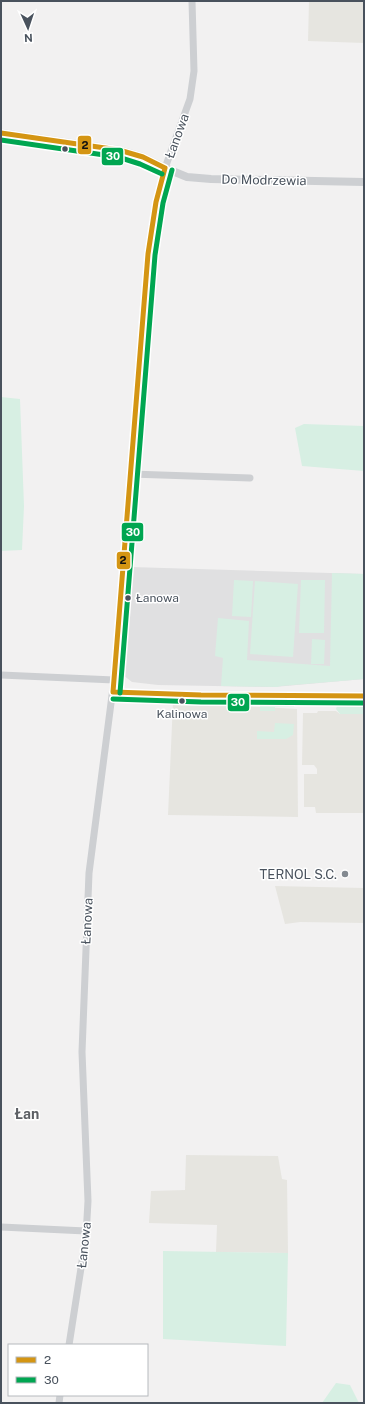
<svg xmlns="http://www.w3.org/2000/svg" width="365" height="1404" viewBox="0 0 365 1404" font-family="'Public Sans',sans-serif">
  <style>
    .commercial { fill: #e6e5e0 }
    .education { fill: #e0e0e1 }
    .green { fill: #d7efe3 }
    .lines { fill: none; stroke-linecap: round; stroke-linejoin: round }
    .minor { stroke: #cdcfd2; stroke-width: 7 }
    .tertiary { stroke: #cdcfd2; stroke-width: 8 }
    .bus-1-casing { stroke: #fff; stroke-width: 8 }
    .bus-2-casing { stroke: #fff; stroke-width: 8 }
    .bus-1 { stroke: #d49513; stroke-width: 5 }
    .bus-2 { stroke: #00a651; stroke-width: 5 }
    .bus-dot { fill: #49525d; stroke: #fff; stroke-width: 1.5 }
    .poi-dot { fill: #848a91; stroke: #fff; stroke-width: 1.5 }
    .labels { text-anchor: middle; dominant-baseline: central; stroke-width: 3; stroke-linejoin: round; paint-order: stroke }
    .bus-label { font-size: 12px; fill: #49525d; stroke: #fff; text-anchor: start }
    .street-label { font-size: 13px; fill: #49525d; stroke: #fff }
    .poi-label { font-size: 13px; fill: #49525d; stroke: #fff; text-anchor: end }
    .neighbourhood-label { font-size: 14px; font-weight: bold; fill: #5d6065; stroke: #fff }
    .line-badge { stroke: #fff; stroke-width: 1.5 }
    .badge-label { font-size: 11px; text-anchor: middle; font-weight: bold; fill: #fff }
    .pale-badge-label { font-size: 11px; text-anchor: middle; font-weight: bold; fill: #111 }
  </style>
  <rect width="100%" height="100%" fill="#f2f1f1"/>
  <path class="commercial" d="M309,1H364V43L308,41Z
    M173,702L297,709L298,817L168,815Z
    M318,711H336L340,714H364V813H316L315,807H304V774H317V769L314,765H302L303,713H317Z
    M275,886L364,888V923L300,922L285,924Z
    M186,1155L278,1156L282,1179L287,1180L288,1253L216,1252L217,1225L149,1223L151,1191L185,1190Z"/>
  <path class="education" d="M131,567L364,574V679L274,687L158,685L132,682L123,675L132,581Z"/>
  <path class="green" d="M1,397L20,399L24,506L22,550L1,551Z
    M304,424L364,426V471L302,466L295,428Z
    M332,573L364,574V679L281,686L277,687L221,686L223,658L215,656L218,618L249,621L247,660L330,666Z
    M234,580L253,581L251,617L232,616Z
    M301,580H325L324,633H299Z
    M255,581L298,584L293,657L250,654Z
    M312,639L325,640L324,664H311Z
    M260,703L294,704V707H275V711H260Z
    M342,705H364V714H340L336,709L337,706Z
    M275,723L294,724L293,735L286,739H257V731L274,732Z
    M163,1251L288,1253L286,1346L163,1339Z
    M336,1383L350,1385L359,1403H322Z"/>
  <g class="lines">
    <path class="minor" d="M131,474L250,478
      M1,675L114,680
      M113,692L201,695L364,696
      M1,1227L86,1231
      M69,1345L86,1236L88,1201L82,1052L89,873L114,680L148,254L156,202L165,168L190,99L194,71L192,1
      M59,1403L60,1395"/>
    <path class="tertiary" d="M1,133L119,150L143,157L165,168L187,177L211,179L364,182"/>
    <g class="bus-1-casing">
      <path id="bus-1" d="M1,133L119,150L143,157L165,168
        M113,692L148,254L156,202L165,168
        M113,692L201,695L364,696"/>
    </g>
    <g class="bus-2-casing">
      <path id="bus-2" d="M1,140L118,157L140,164L162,174
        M120,693L155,255L163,203L172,170
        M113,699L201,702L364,703"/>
    </g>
    <use href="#bus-1" class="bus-1"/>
    <use href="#bus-2" class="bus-2"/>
  </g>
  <g class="bus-dot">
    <circle cx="65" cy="149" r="3.5"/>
    <circle cx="128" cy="598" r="3.5"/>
    <circle cx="182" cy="701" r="3.5"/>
  </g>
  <circle class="poi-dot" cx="345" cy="874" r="4"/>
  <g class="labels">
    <g class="bus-label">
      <text x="136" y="598">Łanowa</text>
      <text x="182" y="714" text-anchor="middle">Kalinowa</text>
    </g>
    <g class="street-label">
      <text transform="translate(177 136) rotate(-70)">Łanowa</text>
      <text transform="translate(264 180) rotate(1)">Do Modrzewia</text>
      <text transform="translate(87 921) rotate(-87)">Łanowa</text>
      <text transform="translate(84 1245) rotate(-84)">Łanowa</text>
    </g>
    <g class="poi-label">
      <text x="337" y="874">TERNOL S.C.</text>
    </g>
    <g class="neighbourhood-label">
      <text x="27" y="1114">Łan</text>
    </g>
  </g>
  <g class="line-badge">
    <rect x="77" y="135" width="15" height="20" rx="4" fill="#d49513"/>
    <rect x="101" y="147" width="23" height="19" rx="4" fill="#00a651"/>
    <rect x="121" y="522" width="23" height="20" rx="4" fill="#00a651"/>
    <rect x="116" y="551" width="15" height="19" rx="4" fill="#d49513"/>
    <rect x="227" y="693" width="23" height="19" rx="4" fill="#00a651"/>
  </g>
  <g class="badge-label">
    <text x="113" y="160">30</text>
    <text x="133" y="536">30</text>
    <text x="238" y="706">30</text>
  </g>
  <g class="pale-badge-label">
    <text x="85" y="149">2</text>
    <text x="123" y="564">2</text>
  </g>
  <rect width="365" height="1404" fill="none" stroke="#49525d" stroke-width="4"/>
  <rect x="8" y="1344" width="140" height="52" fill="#ffffff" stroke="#b6babe"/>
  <rect x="16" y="1357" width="20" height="6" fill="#d49513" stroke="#b6babe"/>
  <text x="44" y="1364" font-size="12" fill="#49525d">2</text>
  <rect x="16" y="1377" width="20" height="6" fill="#00a651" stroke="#b6babe"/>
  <text x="44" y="1384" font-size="12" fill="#49525d">30</text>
  <g transform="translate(28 28) rotate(177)" stroke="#ffffff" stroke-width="3" paint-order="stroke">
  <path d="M0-3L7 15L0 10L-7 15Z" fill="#49525d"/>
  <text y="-6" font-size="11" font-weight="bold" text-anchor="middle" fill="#49525d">N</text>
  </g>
</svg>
